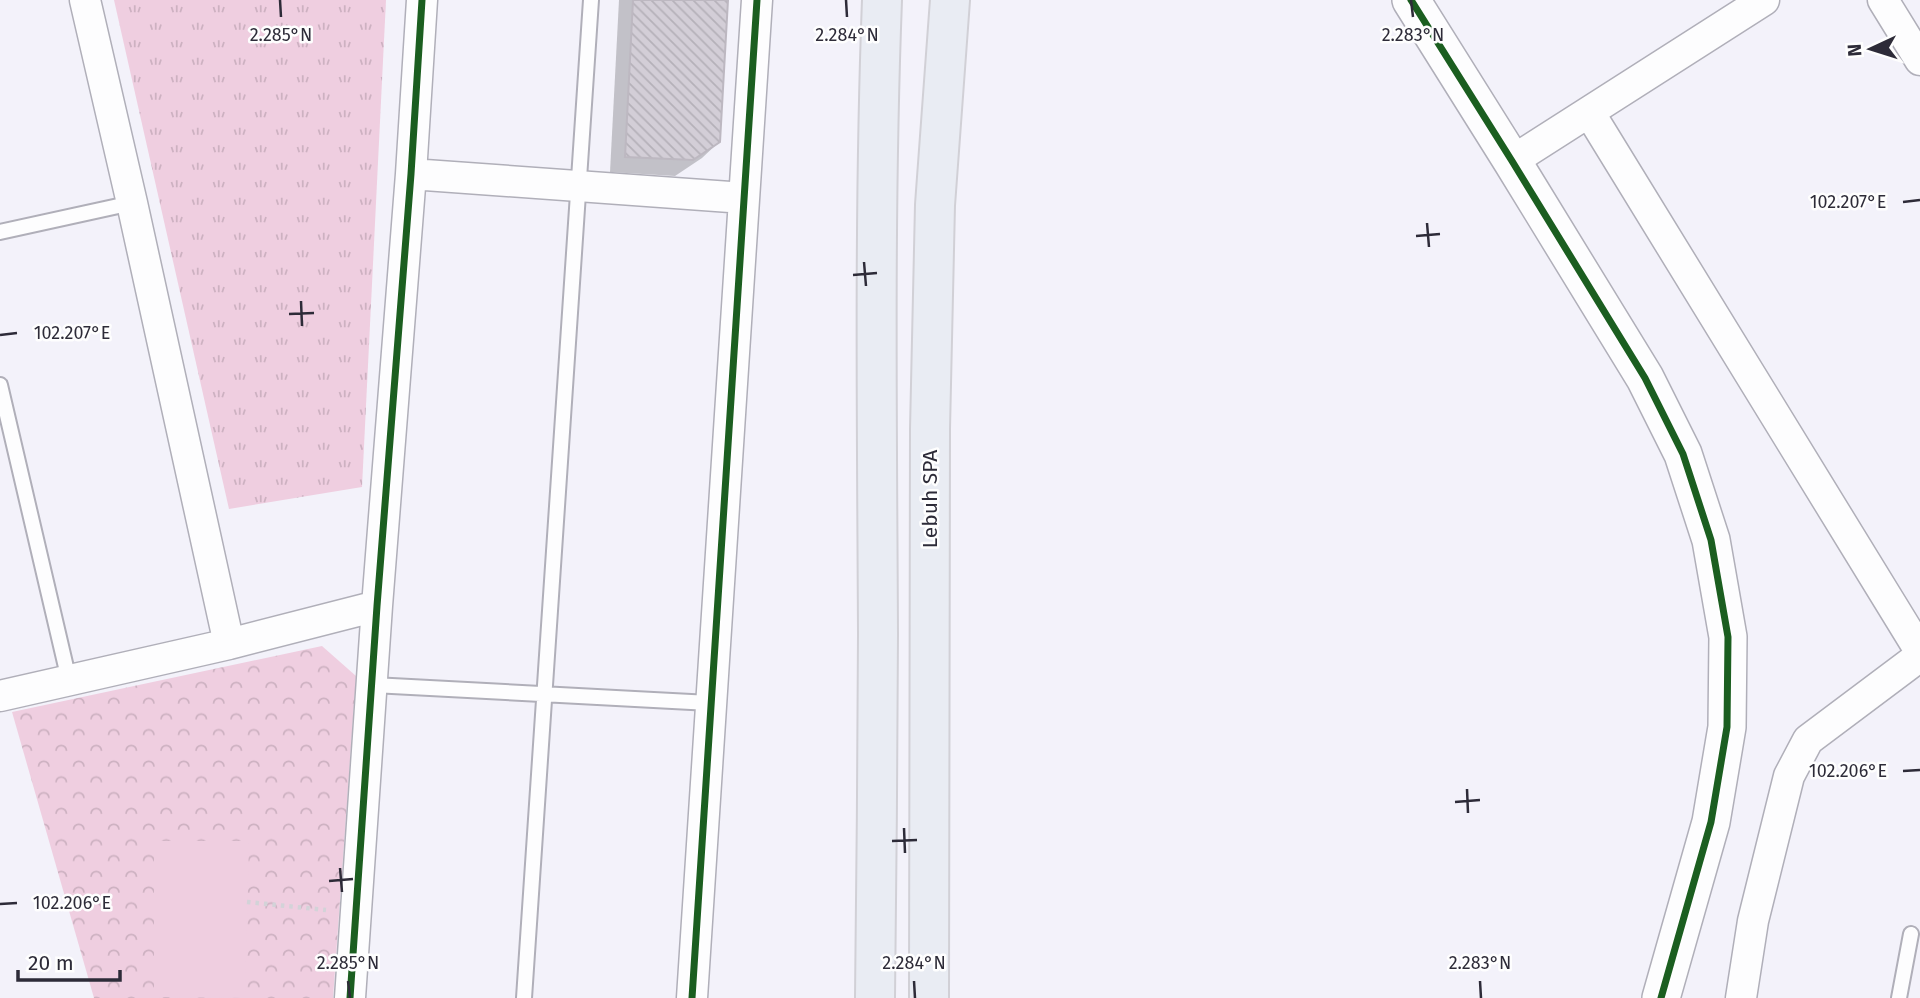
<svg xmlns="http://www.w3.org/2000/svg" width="1920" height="998" viewBox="0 0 1920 998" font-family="'Fira Sans',sans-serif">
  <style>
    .grass { fill: url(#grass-tufts) }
    .forest { fill: url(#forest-crowns) }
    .garden { fill: #efcee0 }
    .shadow { fill: #0003 }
    .building { fill: url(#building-back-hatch); stroke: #bdb8c1; stroke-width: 2 }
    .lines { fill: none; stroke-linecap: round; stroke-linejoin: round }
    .service-casing { stroke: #b0afb9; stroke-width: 18 }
    .minor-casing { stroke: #b0afb9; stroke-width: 33 }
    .tertiary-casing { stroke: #b0afb9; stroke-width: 40 }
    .trunk-casing { stroke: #d1d0d6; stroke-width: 42 }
    .path { stroke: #d3d3d8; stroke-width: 4.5; stroke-dasharray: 3.5 5; stroke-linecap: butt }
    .service { stroke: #fdfdfe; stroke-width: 14 }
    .minor { stroke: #fdfdfe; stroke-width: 30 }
    .tertiary { stroke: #fdfdfe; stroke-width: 37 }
    .trunk { stroke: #e9ecf3; stroke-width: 38 }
    .cycleway-casing { stroke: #fefefe; stroke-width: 11 }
    .cycleway { stroke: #1b5e20; stroke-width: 7 }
    .ticks { fill: none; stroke: #2d2b38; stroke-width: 2.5 }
    .labels { text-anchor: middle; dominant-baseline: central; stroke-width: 5; stroke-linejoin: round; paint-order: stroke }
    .street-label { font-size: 21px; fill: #2d2b38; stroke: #fefefe }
    .ticks-label { font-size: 18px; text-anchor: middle; fill: #2d2b38; stroke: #fefefe; stroke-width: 5; stroke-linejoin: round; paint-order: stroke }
  </style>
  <defs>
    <pattern id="grass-tufts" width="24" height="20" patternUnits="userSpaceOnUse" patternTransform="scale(1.75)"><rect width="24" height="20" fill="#efcee0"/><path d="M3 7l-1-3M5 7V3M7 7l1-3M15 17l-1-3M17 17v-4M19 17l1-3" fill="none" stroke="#cdb1c1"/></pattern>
    <pattern id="forest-crowns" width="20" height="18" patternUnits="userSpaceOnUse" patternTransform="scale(1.75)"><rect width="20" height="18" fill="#efcee0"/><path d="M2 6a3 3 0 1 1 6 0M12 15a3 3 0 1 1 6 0" fill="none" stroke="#cdb1c1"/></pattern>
    <pattern id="building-back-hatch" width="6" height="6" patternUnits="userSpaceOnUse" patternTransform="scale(1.75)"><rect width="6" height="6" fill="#d3ced7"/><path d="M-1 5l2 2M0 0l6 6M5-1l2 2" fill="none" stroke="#b5b1b9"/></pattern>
  </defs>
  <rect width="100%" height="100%" fill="#f3f2fa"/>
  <path class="grass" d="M114,0H386L362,487L229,509Z"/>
  <path class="forest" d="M322,646L356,676L333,998H94L12,712Z"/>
  <path class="garden" d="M154,841H249L245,998L154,997Z"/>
  <path class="shadow" d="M619,0H726L719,142L702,158L675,176L610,172Z"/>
  <path class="building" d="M633,0H728L720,142L693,160L625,157Z"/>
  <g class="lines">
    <g class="service-casing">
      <path id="service" d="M0,232L132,203
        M0,385L69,680
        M373,685L710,703
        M524,998L591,0
        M1899,998L1911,934"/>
    </g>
    <g class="minor-casing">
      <path id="minor" d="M85,0L132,203L229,644
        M1883,0L1920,60
        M1589,112L1920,651
        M1512,161L1764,0
        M411,174L744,198
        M0,696L229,644L377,606
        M350,998L377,606L411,174L422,0
        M692,998L757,0
        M1741,998L1753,921L1789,776L1808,740L1920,656"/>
    </g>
    <g class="tertiary-casing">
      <path id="tertiary" d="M1411,0L1512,161L1645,378L1683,454L1711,540L1728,637L1727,727L1711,822L1661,998"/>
    </g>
    <g class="trunk-casing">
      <path id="trunk" d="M875,998C876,877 878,755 878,634C877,422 874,211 882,0
        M929,998L930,429L935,205L950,0"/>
    </g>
    <path class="path" d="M247,902L326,910"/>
    <use href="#service" class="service"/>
    <use href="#minor" class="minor"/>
    <use href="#tertiary" class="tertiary"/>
    <use href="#trunk" class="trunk"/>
    <g class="cycleway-casing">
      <path id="cycleway" d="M1411,0L1512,161L1645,378L1683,454L1711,540L1728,637L1727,727L1711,822L1661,998
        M350,998L377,606L411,174L422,0
        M692,998L757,0"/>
    </g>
    <use href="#cycleway" class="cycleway"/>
  </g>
  <path class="ticks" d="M280,0L281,17M846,0L847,17M1411,0L1413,17M1903,202L1920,200M1427,223L1429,247M1416,236L1440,234M864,262L866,286M853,275L877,273M301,301L302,326M289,314L314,313M0,335L17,333M1903,771L1920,770M1467,789L1468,813M1455,802L1480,800M904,828L905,853M892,841L917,840M340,868L342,892M329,881L353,879M0,904L17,903M348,981L350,998M914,981L915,998M1480,981L1481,998"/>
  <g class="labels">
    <g class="street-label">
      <text transform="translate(930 499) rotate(-90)">Lebuh SPA</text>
    </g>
  </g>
  <g class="ticks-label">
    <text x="281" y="41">2.285°N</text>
    <text x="847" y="41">2.284°N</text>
    <text x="1413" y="41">2.283°N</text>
    <text x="1848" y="208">102.207°E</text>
    <text x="72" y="339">102.207°E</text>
    <text x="1848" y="777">102.206°E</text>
    <text x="72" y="909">102.206°E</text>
    <text x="348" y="969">2.285°N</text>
    <text x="914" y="969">2.284°N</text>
    <text x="1480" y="969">2.283°N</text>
  </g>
  <g transform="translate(1871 49) rotate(266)" stroke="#fefefe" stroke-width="5" paint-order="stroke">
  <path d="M0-5L12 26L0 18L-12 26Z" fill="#2d2b38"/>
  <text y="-10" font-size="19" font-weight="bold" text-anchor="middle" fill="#2d2b38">N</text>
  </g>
  <path d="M18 970v10h102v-10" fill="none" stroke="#2d2b38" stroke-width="3.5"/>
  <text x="28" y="970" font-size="21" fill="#2d2b38" stroke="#fefefe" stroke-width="5" paint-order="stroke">20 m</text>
</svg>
